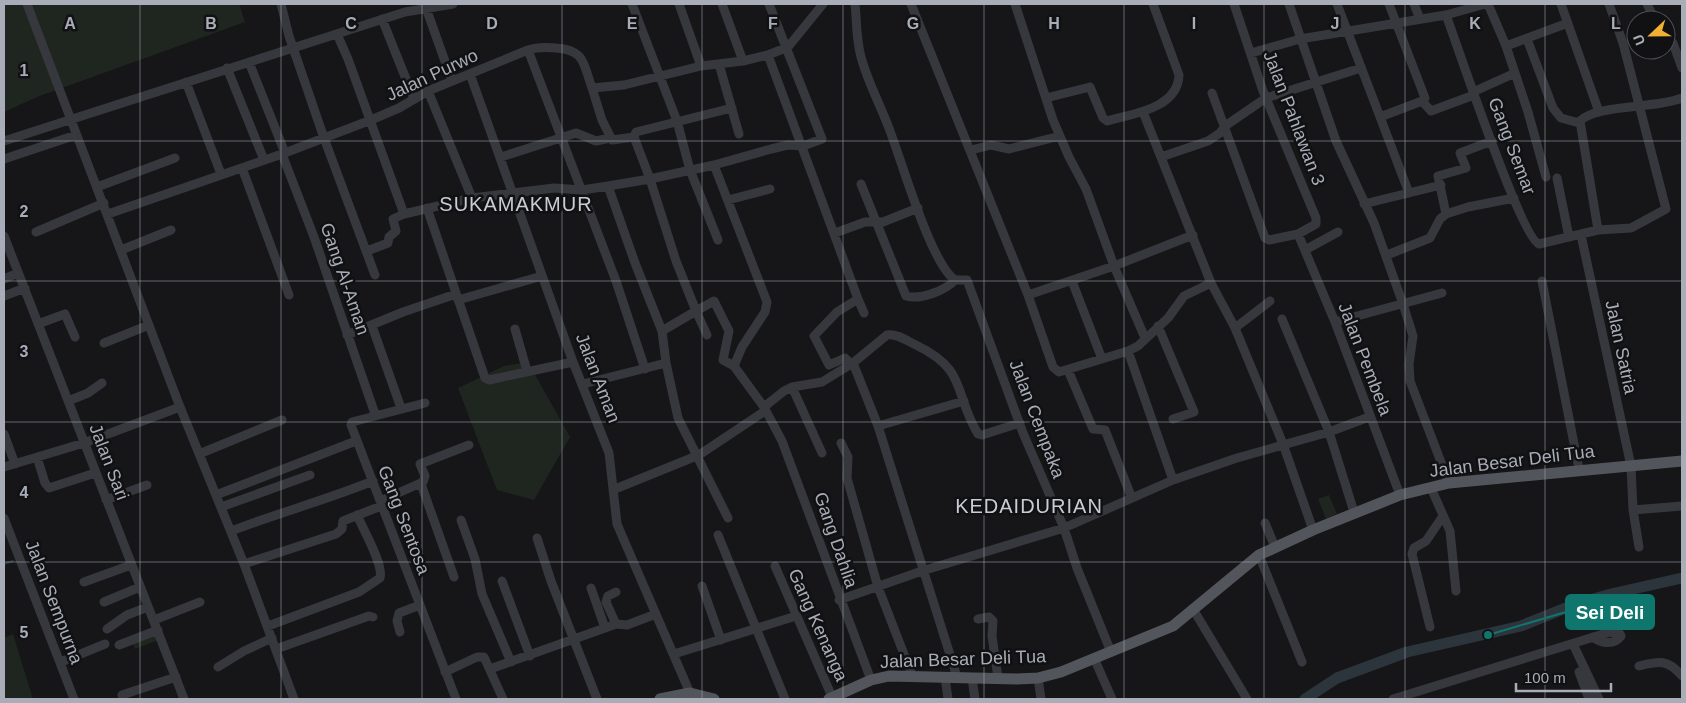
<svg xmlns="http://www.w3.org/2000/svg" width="1686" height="703" viewBox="0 0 1686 703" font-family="Helvetica,sans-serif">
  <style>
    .green { fill: #1e261f }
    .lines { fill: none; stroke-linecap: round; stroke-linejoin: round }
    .stream { stroke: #2c353c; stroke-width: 2 }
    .river { stroke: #2c353c; stroke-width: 11 }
    .minor { stroke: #37383d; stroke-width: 9 }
    .major { stroke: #53555c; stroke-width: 11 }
    .grid { fill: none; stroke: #a8adb8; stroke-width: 1; stroke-opacity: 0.55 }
    .labels { text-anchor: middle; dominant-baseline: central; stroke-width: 5; stroke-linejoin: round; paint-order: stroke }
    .street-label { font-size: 18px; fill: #a8adb8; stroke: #111113 }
    .quarter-label { font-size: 20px; letter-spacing: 1px; fill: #c9ccd4; stroke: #111113 }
    .grid-label { font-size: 16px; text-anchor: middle; font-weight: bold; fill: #a8adb8; stroke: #111113; stroke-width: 5; stroke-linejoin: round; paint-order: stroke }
    .leader { fill: none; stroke: #0f766e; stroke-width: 2 }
    .callout-dot { fill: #0f766e; stroke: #111113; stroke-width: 2 }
    .callout { fill: #0f766e; stroke: #0f766e; stroke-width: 2 }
    .callout-label { font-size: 19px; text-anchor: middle; font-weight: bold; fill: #fff }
  </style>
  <rect width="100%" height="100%" fill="#161618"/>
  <path class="green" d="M4,4H239L245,22L37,97L4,112Z
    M528,362L570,437L534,500L497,490L458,388L504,366Z
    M1329,495L1337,514L1326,519L1318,499Z
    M155,632L158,640L135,649L132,641Z
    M13,634L33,699H4V638Z"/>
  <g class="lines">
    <path class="stream" d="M4,564L13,561"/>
    <path class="river" d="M1305,699L1337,678L1407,652L1521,626L1573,605L1611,594L1682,578"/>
    <path class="minor" d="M27,4L180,407L244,564L294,699
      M281,4L289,36L324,138L375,275
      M632,4L677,121L690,170L718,240
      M679,4L701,66
      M722,4L743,61
      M855,4C857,22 856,39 861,57C868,83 881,106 890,131C902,162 931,264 955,280H967L1023,433L1064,528L1077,568L1111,652
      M911,4L1028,295L1114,266L1193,235
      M1015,4L1053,120L1069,157L1086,189L1114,266L1145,338
      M1289,4L1336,141L1374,223L1403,304L1413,336L1409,364L1410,381L1449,483
      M1337,4L1409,193
      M1414,4L1420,19
      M1488,4L1506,46L1528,112L1546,177
      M1561,4L1599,112
      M1647,4L1655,20
      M426,8L452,81
      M1446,15C1457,44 1521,238 1539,244L1598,230L1631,228L1666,209L1623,43L1609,4
      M382,19L414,99
      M337,34L348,59L404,214L472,198L554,188L582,190L608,186L635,263L662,331L666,363L678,418L728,518
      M1527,39L1553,108L1561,118L1579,123
      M1666,41L1673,43L1682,68
      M1506,46L1568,23
      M528,50L616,281L645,369
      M1251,53L1300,39L1446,15L1485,4
      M768,55L858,299L837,312L814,336L829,365L845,358L851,364
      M249,62L285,153
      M719,64L739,134
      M227,68L264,160
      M470,74L573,362L609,453L617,524L690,693V699
      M186,82L221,174
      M592,88L602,120L612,140L634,137L636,132L732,108
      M428,91L472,198
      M1473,92L1515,73
      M1212,93L1265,238L1269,240L1298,234L1316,224V218L1263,91L1234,4
      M1046,98L1090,87L1103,118L1107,121C1131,114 1178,109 1179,75L1153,4
      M1422,101L1431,111L1474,95
      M1143,112L1211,283L1235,328L1283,444L1313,530
      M1380,117L1422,101L1425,98L1389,4
      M634,137L650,179L714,165L771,149L788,145L803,146L822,139L769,4
      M4,141L405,12L453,4
      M971,150L991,145L1009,149L1060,136
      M282,154L314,237L375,414
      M501,157L576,133L596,141L610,138
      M1161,157L1208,141L1220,133L1225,126L1266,98L1361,68
      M4,159L76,135
      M714,165L767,302L765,312L742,347L734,366L764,407L782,441L871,680
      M242,168L289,295
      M1557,178L1569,237
      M861,184L906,296C920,300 945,291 955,280
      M608,186L650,179L676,261L696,311L662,331
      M97,187L175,158
      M728,200L770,189
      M1364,204L1441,185
      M427,208L485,378L489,380L573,362
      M108,214L282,154L371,120L399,108L428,91L528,50C537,47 546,47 556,48C585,50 583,63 592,88L624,85L701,66L743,61L768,55L788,47L823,4
      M1446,214L1438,176L1466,168L1460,153L1492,141
      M1598,230L1580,121C1597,104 1655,109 1682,98
      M36,232L104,203
      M835,233L865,222H883L918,208
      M1298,234L1335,322L1400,495
      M1581,235L1631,466L1633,510L1639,547
      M4,236L184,699
      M121,250L171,230
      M1305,250L1338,232
      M367,251L388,243L389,237L396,231L393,219L404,214
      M1387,255L1430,238L1440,219L1446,214L1468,207L1514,198
      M4,279L18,273
      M1072,281L1102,359
      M1542,281L1579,469
      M1028,295L1053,367L1059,372L1128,351L1138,346L1168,318L1184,296L1211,283
      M4,296L25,288
      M858,299L864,313
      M458,300L542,276
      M1282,319L1329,432L1354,512
      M1335,322L1442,293
      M38,324L65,314L75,337
      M372,326L401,408
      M1158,326L1194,412L1173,419
      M1235,328L1270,301
      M515,329L527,371
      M347,335L403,312L456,294
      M707,335L696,311L714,301L729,331L723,360L734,366
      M104,343L149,325
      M1128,351L1173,480
      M1068,370L1093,429L1105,430L1131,496
      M583,384L666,363
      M792,387L822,453
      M68,401L88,393L102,383
      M425,403L352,422L351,425L456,699
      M764,407L784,391L792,387L822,382L853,363
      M878,426L964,401
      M4,434L15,464
      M841,443L848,457L847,478L878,587L912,675
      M199,454L282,420
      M37,457L45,483L49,488L95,473
      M4,467L84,443L180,407
      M421,484L454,577
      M1431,488L1450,531L1456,591
      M615,489L699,455L765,411
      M216,495L356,441
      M106,500L147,485
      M380,501L423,482L425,476L420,464L469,445
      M221,507L310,475
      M1633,510L1682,506
      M4,518L74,699
      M461,520L475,559L482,594L511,662
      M1265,523L1275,547
      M231,531C278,513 326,500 373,481
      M718,535L785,699
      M537,538L551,581L597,699
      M1259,555L1302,662
      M244,564L336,534L342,529L343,521L381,506
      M775,566L833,699
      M502,581L530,656
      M84,582L131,565
      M702,586L721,640
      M591,588L605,628
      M616,592L608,596L606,602L616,624
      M839,600L922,571L1064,528L1173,480L1237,458L1329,432L1369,417
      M104,602L140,587
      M1193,609L1247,699
      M978,619L989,617L993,621L992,636L998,678
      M154,620L200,602
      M268,626L359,592L380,578C384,565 363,529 357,515
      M1430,627L1412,554L1414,548L1426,541L1443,516
      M107,629L127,615L148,607
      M400,632L397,621L399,613L420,605
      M1573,644L1599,699
      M119,645L158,630
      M276,649L369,616L373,617
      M674,654L796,616
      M1094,658L1112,699
      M61,662L105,644
      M1639,666C1659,661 1668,659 1682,676
      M218,667L244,651L272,638
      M490,669L605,628L616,624L627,625L656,614
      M445,672L477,657H484L503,699
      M1579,672L1589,699
      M945,677L948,699
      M957,677L878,426L853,363L887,335C897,333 907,341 916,345C968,370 953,392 978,434L982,435L1020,423
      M972,678L975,699
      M1038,678L1041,699
      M122,695L176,677
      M1393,699L1610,632L1620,634L1621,636C1615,645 1601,644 1593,637"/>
    <path class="major" d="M660,699L690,693L714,699
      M829,699L871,680L889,676L1017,679L1038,678L1061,672L1173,626L1259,555L1313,530L1400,495L1449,483L1682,461"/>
  </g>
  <path class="grid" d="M140,4V699M281,4V699M422,4V699M562,4V699M702,4V699M843,4V699M984,4V699M1124,4V699M1264,4V699M1405,4V699M1545,4V699M4,141H1682M4,281H1682M4,422H1682M4,562H1682"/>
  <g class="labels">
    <g class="street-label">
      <text transform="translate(432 75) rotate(-25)">Jalan Purwo</text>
      <text transform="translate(1294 118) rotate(69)">Jalan Pahlawan 3</text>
      <text transform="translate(1512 146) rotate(69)">Gang Semar</text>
      <text transform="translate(345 279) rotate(71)">Gang Al-Aman</text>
      <text transform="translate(1621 347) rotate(78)">Jalan Satria</text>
      <text transform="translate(1365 359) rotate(69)">Jalan Pembela</text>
      <text transform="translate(598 378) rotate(69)">Jalan Aman</text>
      <text transform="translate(1037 419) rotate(69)">Jalan Cempaka</text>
      <text transform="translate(1512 461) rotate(-7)">Jalan Besar Deli Tua</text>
      <text transform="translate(109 462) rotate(69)">Jalan Sari</text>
      <text transform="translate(404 520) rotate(69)">Gang Sentosa</text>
      <text transform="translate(836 540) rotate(71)">Gang Dahlia</text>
      <text transform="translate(54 602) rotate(69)">Jalan Sempurna</text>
      <text transform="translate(818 625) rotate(66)">Gang Kenanga</text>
      <text transform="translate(963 659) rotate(-2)">Jalan Besar Deli Tua</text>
    </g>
    <g class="quarter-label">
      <text x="516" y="204">SUKAMAKMUR</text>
      <text x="1029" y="506">KEDAIDURIAN</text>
    </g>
  </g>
  <g class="grid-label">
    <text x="70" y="29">A</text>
    <text x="211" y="29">B</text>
    <text x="351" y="29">C</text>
    <text x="492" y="29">D</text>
    <text x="632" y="29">E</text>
    <text x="773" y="29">F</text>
    <text x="913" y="29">G</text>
    <text x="1054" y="29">H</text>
    <text x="1194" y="29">I</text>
    <text x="1335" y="29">J</text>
    <text x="1475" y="29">K</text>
    <text x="1616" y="29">L</text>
    <text x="24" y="76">1</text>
    <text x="24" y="217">2</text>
    <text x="24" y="357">3</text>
    <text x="24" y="498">4</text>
    <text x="24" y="638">5</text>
  </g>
  <path class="leader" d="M1488 635L1566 612"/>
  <circle class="callout-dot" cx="1488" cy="635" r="5"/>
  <rect class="callout" x="1566" y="595" width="88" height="34" rx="5"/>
  <g class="callout-label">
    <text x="1610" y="619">Sei Deli</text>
  </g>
  <rect width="1686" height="703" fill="none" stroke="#a8adb8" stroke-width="10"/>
  <g transform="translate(1651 35) rotate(248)"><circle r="24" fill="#111113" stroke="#4d4f55"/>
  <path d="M0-4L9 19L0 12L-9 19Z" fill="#f2b134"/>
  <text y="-8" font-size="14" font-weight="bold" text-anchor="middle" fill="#a8adb8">U</text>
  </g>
  <path d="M1516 683v8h95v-8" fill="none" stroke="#a8adb8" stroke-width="2.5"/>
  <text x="1524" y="683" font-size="15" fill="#a8adb8" stroke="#111113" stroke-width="4" paint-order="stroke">100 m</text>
</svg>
